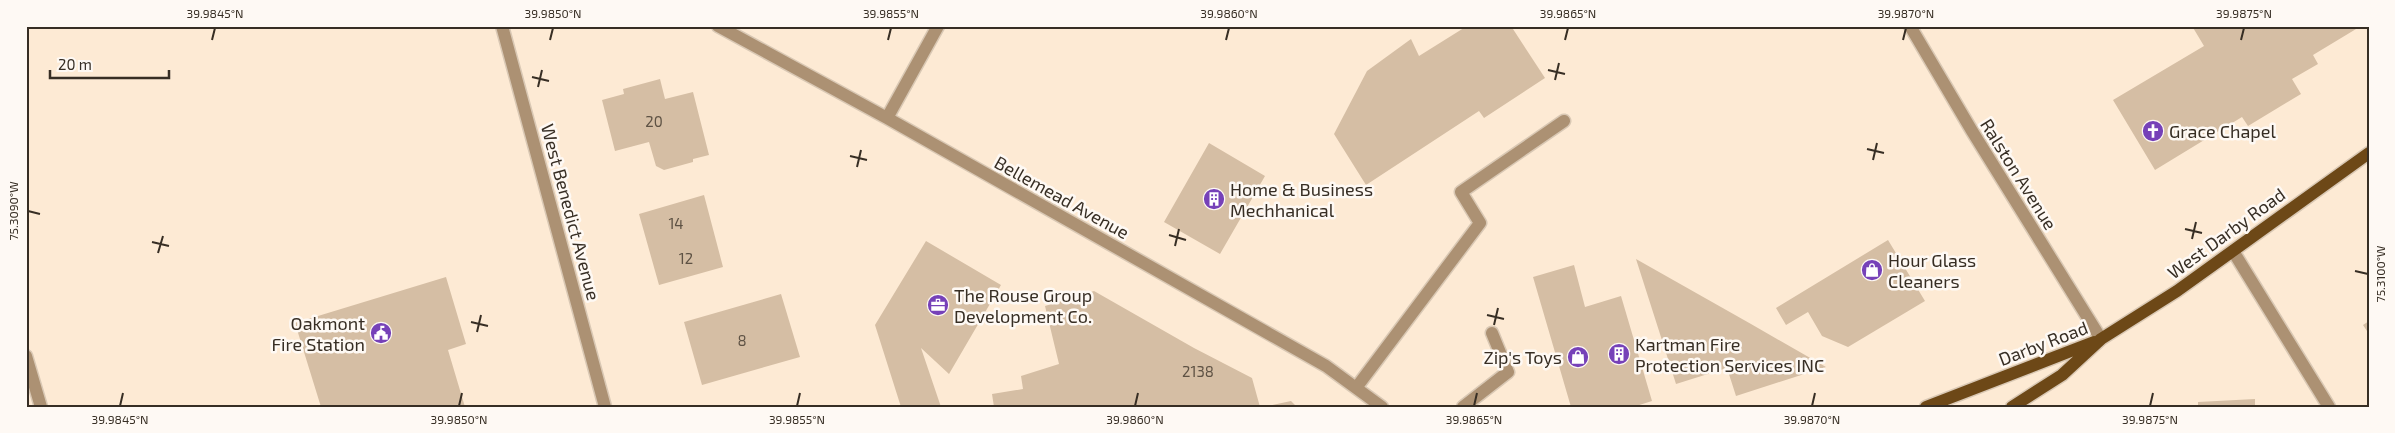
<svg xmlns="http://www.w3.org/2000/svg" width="2395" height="433" viewBox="0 0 2395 433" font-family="'Exo 2',sans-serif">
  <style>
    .building { fill: #d5bea4 }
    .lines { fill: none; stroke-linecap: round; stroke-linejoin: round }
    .minor-casing { stroke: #d9c8b4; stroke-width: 15 }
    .major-casing { stroke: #d9c8b4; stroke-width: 15 }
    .minor { stroke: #ac9173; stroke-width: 12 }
    .major { stroke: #6d4817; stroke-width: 12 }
    .ticks { fill: none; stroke: #372e24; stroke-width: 2 }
    .labels { text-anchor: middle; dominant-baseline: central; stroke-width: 5; stroke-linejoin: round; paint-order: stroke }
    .number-label { font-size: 15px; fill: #5e5244 }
    .poi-label { font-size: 18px; fill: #372e24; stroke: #fef9f4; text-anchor: start }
    .street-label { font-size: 18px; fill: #372e24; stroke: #fef9f4 }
    .neatline { fill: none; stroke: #372e24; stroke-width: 2 }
    .ticks-label { font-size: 12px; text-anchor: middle; fill: #372e24 }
  </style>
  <rect width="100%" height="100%" fill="#fdead4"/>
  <path class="building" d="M1467,26H1511L1545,78L1484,118L1479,111L1366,185L1334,134L1367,71L1411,39L1419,56Z
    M2192,26H2361L2313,55L2318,64L2292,79L2301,94L2248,126L2242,117L2155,170L2113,100L2204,46Z
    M660,79L665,99L693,92L709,155L693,159V162L664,170L656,166L649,142L615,151L602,100L624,94L623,89Z
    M1209,143L1265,176L1220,254L1164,222Z
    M704,195L723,267L659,285L639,214Z
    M1888,240L1925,301L1848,347L1822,336L1808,312L1786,325L1776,308Z
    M926,241L1001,285L949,374L921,348L941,407H901L875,325Z
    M1636,259L1751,324L1826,367L1736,396L1727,368L1676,384Z
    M1574,265L1585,307L1621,296L1652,401L1633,407H1571L1533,277Z
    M446,277L466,344L448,350L465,407H321L295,323Z
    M1094,291L1194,348L1252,378L1260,407H994L992,394L1023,389L1021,376L1059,364L1045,306Z
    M781,294L800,357L702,385L684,322Z
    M2369,321V334L2363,325Z
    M2255,399V407H2198V402Z
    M1291,401L1297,407H1268V406Z
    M2150,405H2167V407H2150Z"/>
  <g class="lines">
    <g class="minor-casing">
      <path id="minor" d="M502,26L605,407
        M718,26L887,118L1326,366L1382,407
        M1910,26L1972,131L2101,339
        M887,118L938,26
        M2233,251L2329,407
        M26,356L41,407
        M1356,388L1480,223L1461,192L1564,121
        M1463,407L1508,372L1492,333"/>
    </g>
    <g class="major-casing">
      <path id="major" d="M1926,407L2094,342
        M2012,407L2062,375L2101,339L2177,291L2369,153"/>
    </g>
    <use href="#minor" class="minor"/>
    <use href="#major" class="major"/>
  </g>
  <path class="ticks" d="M212,40L215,28M550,40L553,28M888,40L891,28M1226,40L1229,28M1565,40L1568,28M1903,40L1906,28M2241,40L2244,28M1548,70L1565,74M532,77L549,81M1555,80L1559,63M538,87L542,70M1867,149L1884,153M850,156L867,160M1873,160L1877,143M857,167L861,150M28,211L40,214M2185,229L2202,233M1169,235L1186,240M2192,239L2196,222M152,242L169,246M1175,246L1179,229M158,253L163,236M2355,271L2368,274M1487,315L1504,319M471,322L488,326M1494,325L1498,308M477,332L481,315M120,406L123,393M459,406L462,393M797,406L800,393M1135,406L1138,393M1474,406L1477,393M1812,406L1815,393M2150,406L2153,393"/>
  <defs>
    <g id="church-disc" transform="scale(1.125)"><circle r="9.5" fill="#7641b8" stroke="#fef9f4"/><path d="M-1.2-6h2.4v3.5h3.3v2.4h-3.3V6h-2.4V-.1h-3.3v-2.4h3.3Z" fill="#fff"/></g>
    <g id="building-disc" transform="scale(1.125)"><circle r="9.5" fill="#7641b8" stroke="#fef9f4"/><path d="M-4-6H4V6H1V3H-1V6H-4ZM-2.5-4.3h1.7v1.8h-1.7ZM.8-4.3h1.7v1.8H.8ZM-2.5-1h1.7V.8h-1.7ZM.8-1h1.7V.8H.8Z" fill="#fff"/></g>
    <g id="shop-disc" transform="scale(1.125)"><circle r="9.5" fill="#7641b8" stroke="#fef9f4"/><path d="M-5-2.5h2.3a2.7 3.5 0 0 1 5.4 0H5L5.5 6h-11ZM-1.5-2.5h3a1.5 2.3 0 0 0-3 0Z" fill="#fff"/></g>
    <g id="office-disc" transform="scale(1.125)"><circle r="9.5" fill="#7641b8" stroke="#fef9f4"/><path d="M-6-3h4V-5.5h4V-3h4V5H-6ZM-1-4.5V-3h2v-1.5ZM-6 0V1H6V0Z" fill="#fff"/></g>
    <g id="civic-disc" transform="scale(1.125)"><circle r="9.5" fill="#7641b8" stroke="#fef9f4"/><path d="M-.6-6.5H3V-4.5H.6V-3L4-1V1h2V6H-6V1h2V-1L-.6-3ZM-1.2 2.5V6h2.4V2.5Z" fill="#fff"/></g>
  </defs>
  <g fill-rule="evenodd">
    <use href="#church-disc" x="2153" y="131"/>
    <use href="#building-disc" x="1214" y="199"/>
    <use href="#shop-disc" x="1872" y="270"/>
    <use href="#office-disc" x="938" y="305"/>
    <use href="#civic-disc" x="381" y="333"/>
    <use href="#building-disc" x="1619" y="354"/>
    <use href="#shop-disc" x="1578" y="357"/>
  </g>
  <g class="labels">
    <g class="number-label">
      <text x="654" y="121">20</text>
      <text x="676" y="223">14</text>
      <text x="686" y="258">12</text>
      <text x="742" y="340">8</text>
      <text x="1198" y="371">2138</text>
    </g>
    <g class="poi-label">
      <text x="2169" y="131">Grace Chapel</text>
      <text x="1230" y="189">Home &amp; Business<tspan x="1230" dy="21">Mechhanical</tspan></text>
      <text x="1888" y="260">Hour Glass<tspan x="1888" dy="21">Cleaners</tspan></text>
      <text x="954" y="295">The Rouse Group<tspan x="954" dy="21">Development Co.</tspan></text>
      <text x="365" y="323" text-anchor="end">Oakmont<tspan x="365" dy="21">Fire Station</tspan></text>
      <text x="1635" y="344">Kartman Fire<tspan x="1635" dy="21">Protection Services INC</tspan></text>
      <text x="1562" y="357" text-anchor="end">Zip's Toys</text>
    </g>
    <g class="street-label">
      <text transform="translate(2019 174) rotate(58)">Ralston Avenue</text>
      <text transform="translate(1062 197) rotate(29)">Bellemead Avenue</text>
      <text transform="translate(571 212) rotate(75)">West Benedict Avenue</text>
      <text transform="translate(2226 233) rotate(-36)">West Darby Road</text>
      <text transform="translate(2043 343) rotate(-21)">Darby Road</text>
    </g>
  </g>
  <rect width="2395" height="433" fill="none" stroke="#fef9f4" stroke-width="55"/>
  <path d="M50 70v8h119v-8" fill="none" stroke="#372e24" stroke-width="2.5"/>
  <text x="58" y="70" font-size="15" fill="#372e24" stroke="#fef9f4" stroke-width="4" paint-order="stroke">20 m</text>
  <rect x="28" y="28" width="2340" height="378" class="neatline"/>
  <g class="ticks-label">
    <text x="215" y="18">39.9845°N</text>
    <text x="553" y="18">39.9850°N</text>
    <text x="891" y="18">39.9855°N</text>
    <text x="1229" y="18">39.9860°N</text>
    <text x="1568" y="18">39.9865°N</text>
    <text x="1906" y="18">39.9870°N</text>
    <text x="2244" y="18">39.9875°N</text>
    <text transform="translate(14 211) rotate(-90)" y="4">75.3090°W</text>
    <text transform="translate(2381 274) rotate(-90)" y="4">75.3100°W</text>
    <text x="120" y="424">39.9845°N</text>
    <text x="459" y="424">39.9850°N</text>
    <text x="797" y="424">39.9855°N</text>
    <text x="1135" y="424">39.9860°N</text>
    <text x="1474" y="424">39.9865°N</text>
    <text x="1812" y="424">39.9870°N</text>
    <text x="2150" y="424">39.9875°N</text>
  </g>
</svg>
